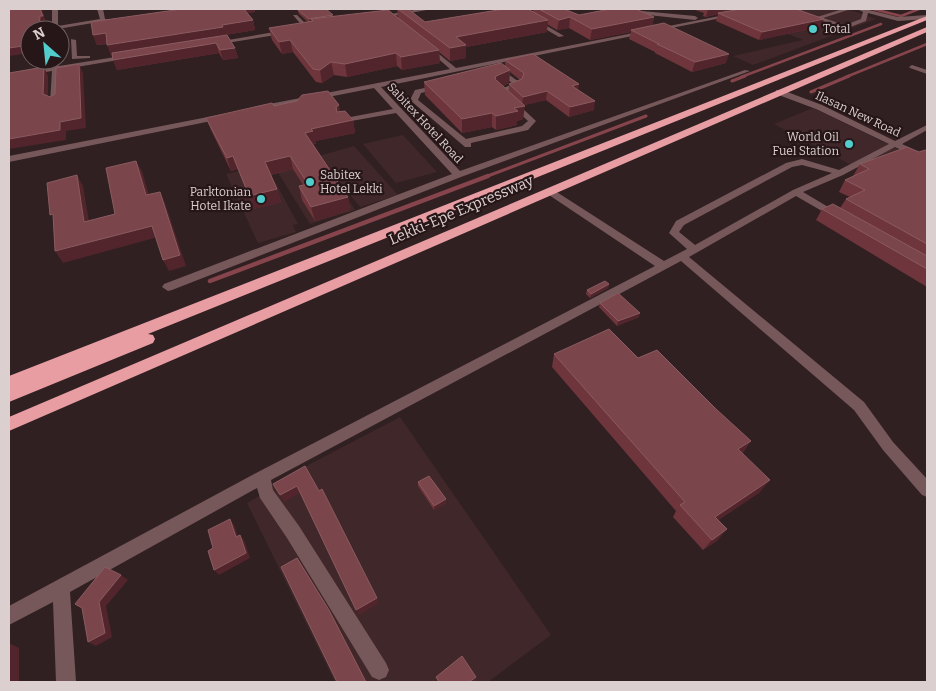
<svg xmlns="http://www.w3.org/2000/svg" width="936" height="691" viewBox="0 0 936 691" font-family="Bitter,serif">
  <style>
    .built { fill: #402729 }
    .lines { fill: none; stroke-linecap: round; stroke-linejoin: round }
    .stream-far2 { stroke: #86454c; stroke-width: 2.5 }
    .stream-far1 { stroke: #86454c; stroke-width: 3 }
    .stream { stroke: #86454c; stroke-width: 4.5 }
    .minor { fill: #76585a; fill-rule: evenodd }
    .highway { fill: #e89da3; fill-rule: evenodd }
    .wall { fill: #6f353c; fill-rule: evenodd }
    .shaded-wall { fill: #51252b }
    .building { fill: #7b454c; stroke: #8a5b60 }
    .poi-dot { fill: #52cdcc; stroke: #271618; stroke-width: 2 }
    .labels { text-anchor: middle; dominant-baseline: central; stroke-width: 4.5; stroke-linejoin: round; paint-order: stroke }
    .far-poi-label { font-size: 12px; fill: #dbcfcf; stroke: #271618; text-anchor: start }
    .far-street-label { font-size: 12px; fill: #dbcfcf; stroke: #271618 }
    .street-label { font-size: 15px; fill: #dbcfcf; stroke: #271618 }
  </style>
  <rect width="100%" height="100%" fill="#312021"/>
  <path class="built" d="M783,9H848L876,19L753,65L733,56L803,40L744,16Z
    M813,108L927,163V205L774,124Z
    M403,135L437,172L396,183L363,144Z
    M354,146L398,195L360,207L321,158L355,210L310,224L270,160L319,156Z
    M266,165L298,224L293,225L296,232L258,243L226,174Z
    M400,417L551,635L488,682H335L247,503L273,488L272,484Z"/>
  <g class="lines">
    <path class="stream-far2" d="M873,9L901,16L919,9
      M741,77L881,24
      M846,77L927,44"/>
    <path class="stream-far1" d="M732,81L745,76
      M811,92L849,76
      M485,177L646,116"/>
    <path class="stream" d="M210,281L488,176"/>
    <path class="minor" d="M52,9H58V26L100,19L97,9H103L105,19L110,20L52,30Z
      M420,9H432L377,19L374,17Z
      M511,9H518L564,36L559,37Z
      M755,9H765L381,87L460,171L745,70L750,71L461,177L172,290L168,291L162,287L164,284L452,174L396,113L340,123V119L393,109L374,88L257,111L253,109L254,107L450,69L426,48L428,45L456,68Z
      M843,9H851L823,18L845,25L861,19L863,12L857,9H865L898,17L927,15V19L898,21L868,13L866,21L845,29L814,18Z
      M631,10L695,16L698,18L695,20L629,13Z
      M293,15H297L309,27V29H305Z
      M286,30L288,33L214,45L211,43Z
      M71,39L76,40L77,56H90V58L72,59Z
      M128,55L130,56V58L59,70L58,103L54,105L50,103L52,71L9,78V74L53,67L56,63L59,66Z
      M912,65L927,70V74L910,68L909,67Z
      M500,71H504L522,84L505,92L536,121L528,130L471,143V147H465L410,100L415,90L444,84V88L421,93L418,100L466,139L522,126L528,121L496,91L513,84L500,73Z
      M776,90H782L822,105L895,141L927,125V130L902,144L927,156V162L895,147L843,175L803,192L840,214V218H834L796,196L689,257L864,402L893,442L927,479V497L922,495L883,450L854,410L681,261L271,480L273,490L299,526L386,663L389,670L386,677L379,680L372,677L287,538L260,498L257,488L70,592L76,682H56L53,602L9,625V606L258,472L655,266L546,193V189H552L664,261L687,249L669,233L676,221L786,163L802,159L839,170L889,144L816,109L776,94ZM802,165L832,173L793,190L695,245L679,232L684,225L792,167Z
      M223,114L227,116L226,118L9,162V156Z"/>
    <path class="highway" d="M927,16V20L148,334L153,335L155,339L153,343L9,402V376Z
      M927,27V32L9,431V417Z"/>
  </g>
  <path class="wall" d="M182,9H254L255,12L247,13L253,20L255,30L225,35L235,48L238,58L223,60L219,53L117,70L107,44L97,45L93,35Z
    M297,9L333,15V16L398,18L397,9H408L425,22L533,12V9H564L579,15L654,17L652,26L726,63L692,72L655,53V52L629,39L631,32L590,40L569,28L557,30L547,24V32L466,47V58L450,61L439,52L440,63L402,70L397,66L347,77L334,75L322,83L316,82L293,52L282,54L272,40L269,28L308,22L299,14Z
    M692,9H796L820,27L759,40L716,21L718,14L706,17L703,16L704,13Z
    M505,60L578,90L594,110L569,117L546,100L524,105L523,119L517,121V125L496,130L492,127L462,133L425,95L424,82L505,66ZM510,72L520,80L509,84V91L503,86L509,83Z
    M274,106L341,112L353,120L355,133L315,141L316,144H313L348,197L350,210L315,221L302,200L299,186L303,185L293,169L271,175L277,189L281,202L254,209L238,169L231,171L211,130L206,118Z
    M927,151V287L816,220L822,209L840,208L846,199L850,197L839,192L845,180L854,176H853L860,164Z
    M609,284L608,288L590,298L586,294L587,290Z
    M600,303L639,317L617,326L599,307Z
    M554,354L638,358L743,453L760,492L718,520V540L703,550L673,517L676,511L552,367Z
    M418,482L446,499V503L434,510L418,486Z"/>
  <path class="shaded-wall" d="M40,9H45H42L46,22H43V30H39Z
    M242,9H254L255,12L243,14Z
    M708,9H747L718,13V14L706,17Z
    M333,15L334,20L311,19L312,24H310L309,19Z
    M570,17L569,28L557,30L559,20Z
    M654,17L652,27L631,30V32L590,40L592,29Z
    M824,19L820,27L759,40L762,32Z
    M253,20L255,30L225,35L226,37L111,56L107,45Z
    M548,20L547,32L466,47V58L450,61V48L456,37Z
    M106,33L111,43L97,45L93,35Z
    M290,40L293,52L282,54L279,42Z
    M216,43L219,53L117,70L113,60Z
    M30,45V53L9,56V48Z
    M235,48L238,58L223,60L220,50Z
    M439,50L440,63L402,70L401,57Z
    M396,53L397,66L347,77L345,64Z
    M729,54L726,63L692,72L695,62Z
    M331,62L334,75L322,83L320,70Z
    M79,64L83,73L86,128L66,131V140L9,149V139L60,122Z
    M44,67L48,76V103L43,94Z
    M510,70L509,83L495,89V92L496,76Z
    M579,84L578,93L572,86Z
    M547,91L546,100L522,106L523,97Z
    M595,101L594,110L569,117L570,107Z
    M339,105L342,117L353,120L355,133L315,141L316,144L308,146L305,133L311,129L336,107Z
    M525,106L523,119L517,121V125L496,130V116L514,108Z
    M492,113V127L462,133V119Z
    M233,156L238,169L231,171L227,158Z
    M290,156L293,169L269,175L265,162Z
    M136,161L142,171L152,206L146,195Z
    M77,175L83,186L91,233L84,222Z
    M277,189L281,202L254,209L249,196Z
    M160,192L165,203L186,266L169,271L163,260Z
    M348,197L350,210L315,221L311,207Z
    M152,226L158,237L63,263L55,251Z
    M609,284L608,288L590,298L591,294Z
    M640,313L639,317L617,326L618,321Z
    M751,441L743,453L738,449Z
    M770,480L760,492L707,528L715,517Z
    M297,486L300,493L284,502L280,495Z
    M446,499V503L434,510V506Z
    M230,519L234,525L240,542L236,537Z
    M727,529L718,540L703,550L712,540Z
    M240,535L244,540L250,558L219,575L214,570Z
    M297,558L333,617L367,682H366Z
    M121,575L128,580L106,606L112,637L96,646L88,642L99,602Z
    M377,598L379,603L359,615L356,610Z
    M9,643L19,648V682H9Z
    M476,677V681L474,682H469Z"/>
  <path class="building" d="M9,9H40L43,16H40L39,30H30V45L9,48Z
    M182,9H244L253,20L222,25L223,27L107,45L106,33L93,35L91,22Z
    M297,9H326L333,15L309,19Z
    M398,9H408L425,22L504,9H528L548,20L456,37L466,45L450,48Z
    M539,9H564L579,15L610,9H636L654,17L592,29L570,17L559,20Z
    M741,9H796L824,19L762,32L718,13Z
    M388,10L439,50L401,57L396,53L345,64L331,62L320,70L313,69L290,40L279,42L269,28L313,21L311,19Z
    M664,23L729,54L695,62L657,44H659L631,30Z
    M227,35L235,48L220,50L216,43L113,60L112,53Z
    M533,54L579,84L572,86L595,101L570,107L547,91L523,97L509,84L522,79L524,73L505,60Z
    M501,63L510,70L496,76L495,79L525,106L514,108L518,111L496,116L492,113L462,119L424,82Z
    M79,64L81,118L60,122V130L9,139V73L44,67L43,94L50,97L55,94L56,68Z
    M328,91L339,105L336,107L337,112L345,111L353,120L311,129L313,131L305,133L348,197L311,207L299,186L308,184L290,156L265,162L277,189L249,196L233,156L227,158L206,118L272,103L274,106L297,101L302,95Z
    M907,147L919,152L925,150L927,151V244L846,199L865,190L845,180L869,169L860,164Z
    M136,161L146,195L160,192L180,255L163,260L152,226L55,251L53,214L50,215L47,183L77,175L84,222L115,214L106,168Z
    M833,204L927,256V269L822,209Z
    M605,281L609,284L591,294L587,290Z
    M618,293L640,313L618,321L600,303Z
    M609,329L638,358L657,350L716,409L751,441L738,449L770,480L715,517L727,529L712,540L680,505L685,502L554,354Z
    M305,466L319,491L322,489L377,598L356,610L297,486L280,495L273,484Z
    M429,476L446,499L434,506L418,482Z
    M230,519L236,537L240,535L246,553L214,570L208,551L213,548L208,530Z
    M297,558L329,610L366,682H337L281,567Z
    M105,567L121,575L99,602L105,633L88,642L82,608L75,604Z
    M462,656L476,677L469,682H439L436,677Z"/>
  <g class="poi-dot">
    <circle cx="813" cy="29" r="5"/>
    <circle cx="849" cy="144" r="5"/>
    <circle cx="310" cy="182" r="5"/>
    <circle cx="261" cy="199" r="5"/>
  </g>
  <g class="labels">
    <g class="far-poi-label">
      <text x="823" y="29">Total</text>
      <text x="839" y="137" text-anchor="end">World Oil<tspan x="839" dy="14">Fuel Station</tspan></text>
      <text x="320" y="175">Sabitex<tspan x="320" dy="14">Hotel Lekki</tspan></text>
      <text x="251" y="192" text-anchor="end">Parktonian<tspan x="251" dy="14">Hotel Ikate</tspan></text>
    </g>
    <g class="far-street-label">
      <text transform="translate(858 114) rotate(25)">Ilasan New Road</text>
      <text transform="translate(425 123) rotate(47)">Sabitex Hotel Road</text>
    </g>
    <g class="street-label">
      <text transform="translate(461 210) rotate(-23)">Lekki-Epe Expressway</text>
    </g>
  </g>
  <rect width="936" height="691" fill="none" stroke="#dbcfcf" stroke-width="20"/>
  <g transform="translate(45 45) rotate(333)"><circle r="24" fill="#271618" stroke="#6f6061"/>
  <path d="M0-4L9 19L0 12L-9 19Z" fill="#52cdcc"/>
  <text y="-8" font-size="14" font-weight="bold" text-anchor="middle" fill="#dbcfcf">N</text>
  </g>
</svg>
